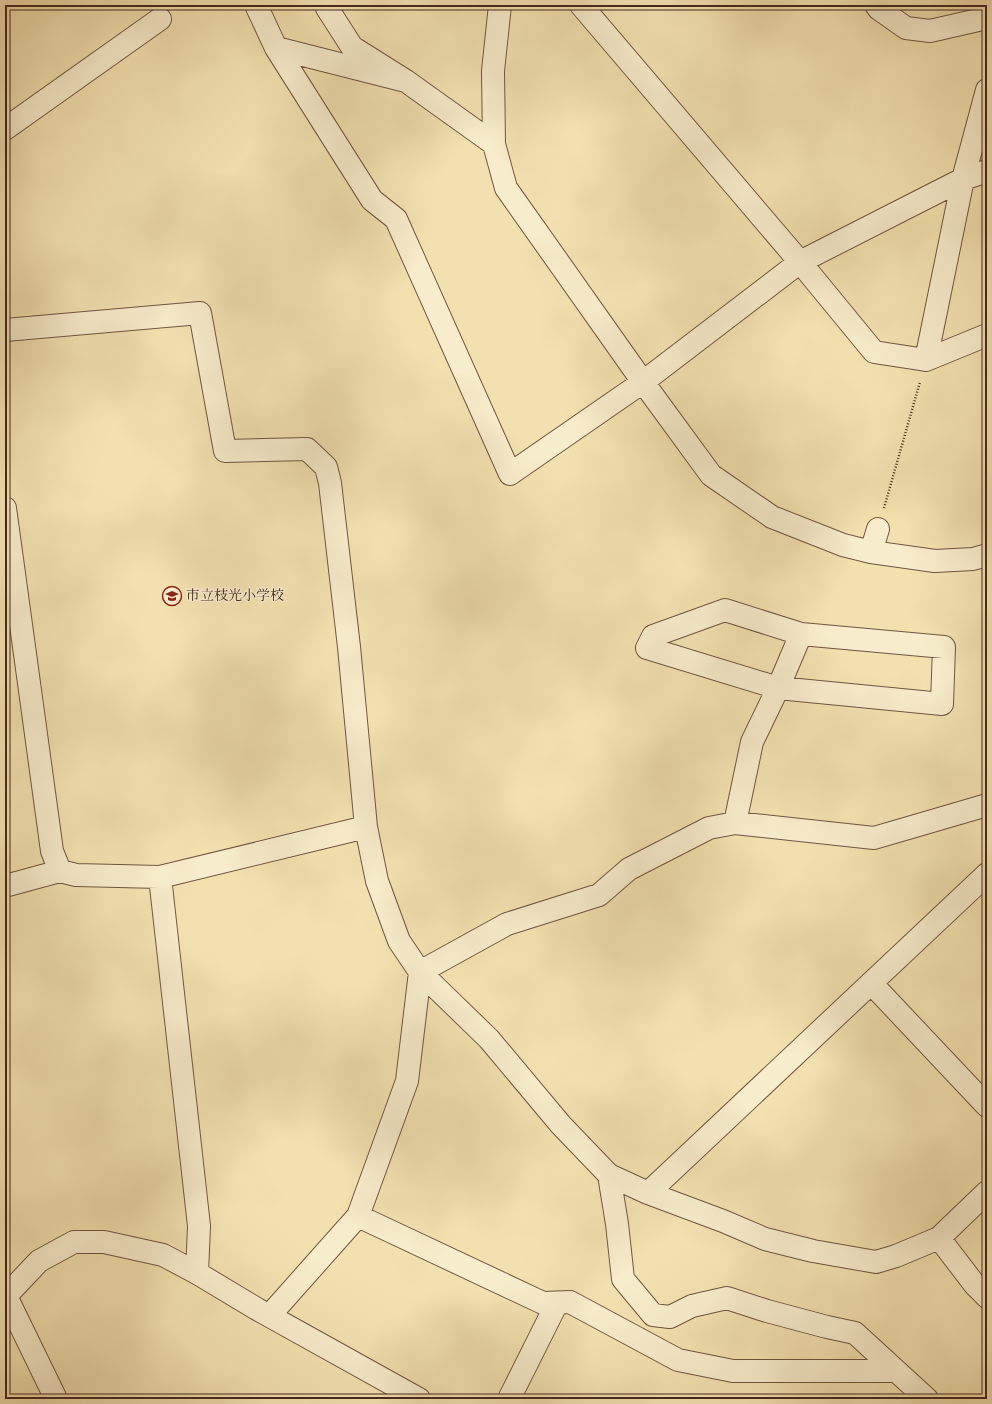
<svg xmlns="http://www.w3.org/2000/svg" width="992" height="1404" viewBox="0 0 992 1404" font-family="Vollkorn,'Noto Serif JP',serif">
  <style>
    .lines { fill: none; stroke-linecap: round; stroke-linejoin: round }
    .minor-casing { stroke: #705641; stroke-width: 24 }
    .tertiary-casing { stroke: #705641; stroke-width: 24 }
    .path { stroke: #44281c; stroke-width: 2.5; stroke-dasharray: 1 2; stroke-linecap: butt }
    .minor { stroke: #f7eccb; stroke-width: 22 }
    .tertiary { stroke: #f7eccb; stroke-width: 22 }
    .labels { text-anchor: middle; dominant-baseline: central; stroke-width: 3; stroke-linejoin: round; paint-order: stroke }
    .poi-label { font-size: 14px; fill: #44281c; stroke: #f7eccb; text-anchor: start }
  </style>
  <rect width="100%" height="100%" fill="#f2e1af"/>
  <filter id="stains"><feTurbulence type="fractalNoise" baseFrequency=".005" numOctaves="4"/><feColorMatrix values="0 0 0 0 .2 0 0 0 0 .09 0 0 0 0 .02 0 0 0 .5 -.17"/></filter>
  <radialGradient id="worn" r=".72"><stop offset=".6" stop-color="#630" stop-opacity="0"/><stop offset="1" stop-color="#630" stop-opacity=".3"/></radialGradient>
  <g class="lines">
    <g class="minor-casing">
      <path id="minor" d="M256,5L276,48
        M326,5L327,8L352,47L406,81L494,144
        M500,5L493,71L494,144L506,188L643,382L711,475L772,517L843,545L871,552L935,561L973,559L987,555
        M581,5L800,262L874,352L926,360L987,335
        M406,81L276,48L372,200L396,219L510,474L643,382L800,262L963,179L987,171
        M5,129L160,19
        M5,330L200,313L225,451L307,449L326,467L330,483L349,647L366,827L377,881L399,941L420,972L489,1039L561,1125L609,1175L648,1193L723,1221L765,1239L813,1251L876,1262L896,1256L939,1238L987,1192
        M926,360L963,179L987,90
        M5,508L52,851L60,871
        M871,552L878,529
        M725,610L801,634L944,647L942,704L778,688L647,648L653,636Z
        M735,823L752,742L778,688L801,634
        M160,877L199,1226L197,1273L257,1309L419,1399
        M5,886L60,871L76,875L160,877L366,827
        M420,972L507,924L599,895L629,869L709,828L735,823L874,838L987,805
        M871,983L987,1106
        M609,1175L617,1224L623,1279L653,1315L670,1317L692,1306L727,1298L767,1311L827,1327L855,1333L927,1399
        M648,1193L987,874
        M358,1216L543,1303L570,1302L678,1360L733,1371H896
        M939,1238L975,1285L987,1297
        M6,1296L56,1399
        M270,1315L358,1216L407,1081L420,972
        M509,1399L557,1303"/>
    </g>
    <g class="tertiary-casing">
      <path id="tertiary" d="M876,5L879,9L906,28L930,31L987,18
        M5,1297L39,1261L74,1242H104L163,1255L197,1273"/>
    </g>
    <path class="path" d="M884,508L920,382"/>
    <use href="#minor" class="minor"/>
    <use href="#tertiary" class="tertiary"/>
  </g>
  <defs>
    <g id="school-ring" transform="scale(1)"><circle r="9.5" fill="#f7eccb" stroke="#8f2418" stroke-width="1.5"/><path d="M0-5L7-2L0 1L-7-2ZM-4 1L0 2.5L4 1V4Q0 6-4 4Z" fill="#8f2418"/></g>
  </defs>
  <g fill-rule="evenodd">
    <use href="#school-ring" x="172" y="596"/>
  </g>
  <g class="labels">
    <g class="poi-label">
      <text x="186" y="596">市立枝光小学校</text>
    </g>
  </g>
  <rect width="992" height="1404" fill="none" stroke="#f2e1af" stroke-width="20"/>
  <rect x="6" y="6" width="980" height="1392" fill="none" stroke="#44281c" stroke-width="2"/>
  <rect x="10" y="10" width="972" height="1384" fill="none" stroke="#44281c"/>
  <rect width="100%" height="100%" filter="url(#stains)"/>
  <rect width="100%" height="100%" fill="url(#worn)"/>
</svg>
